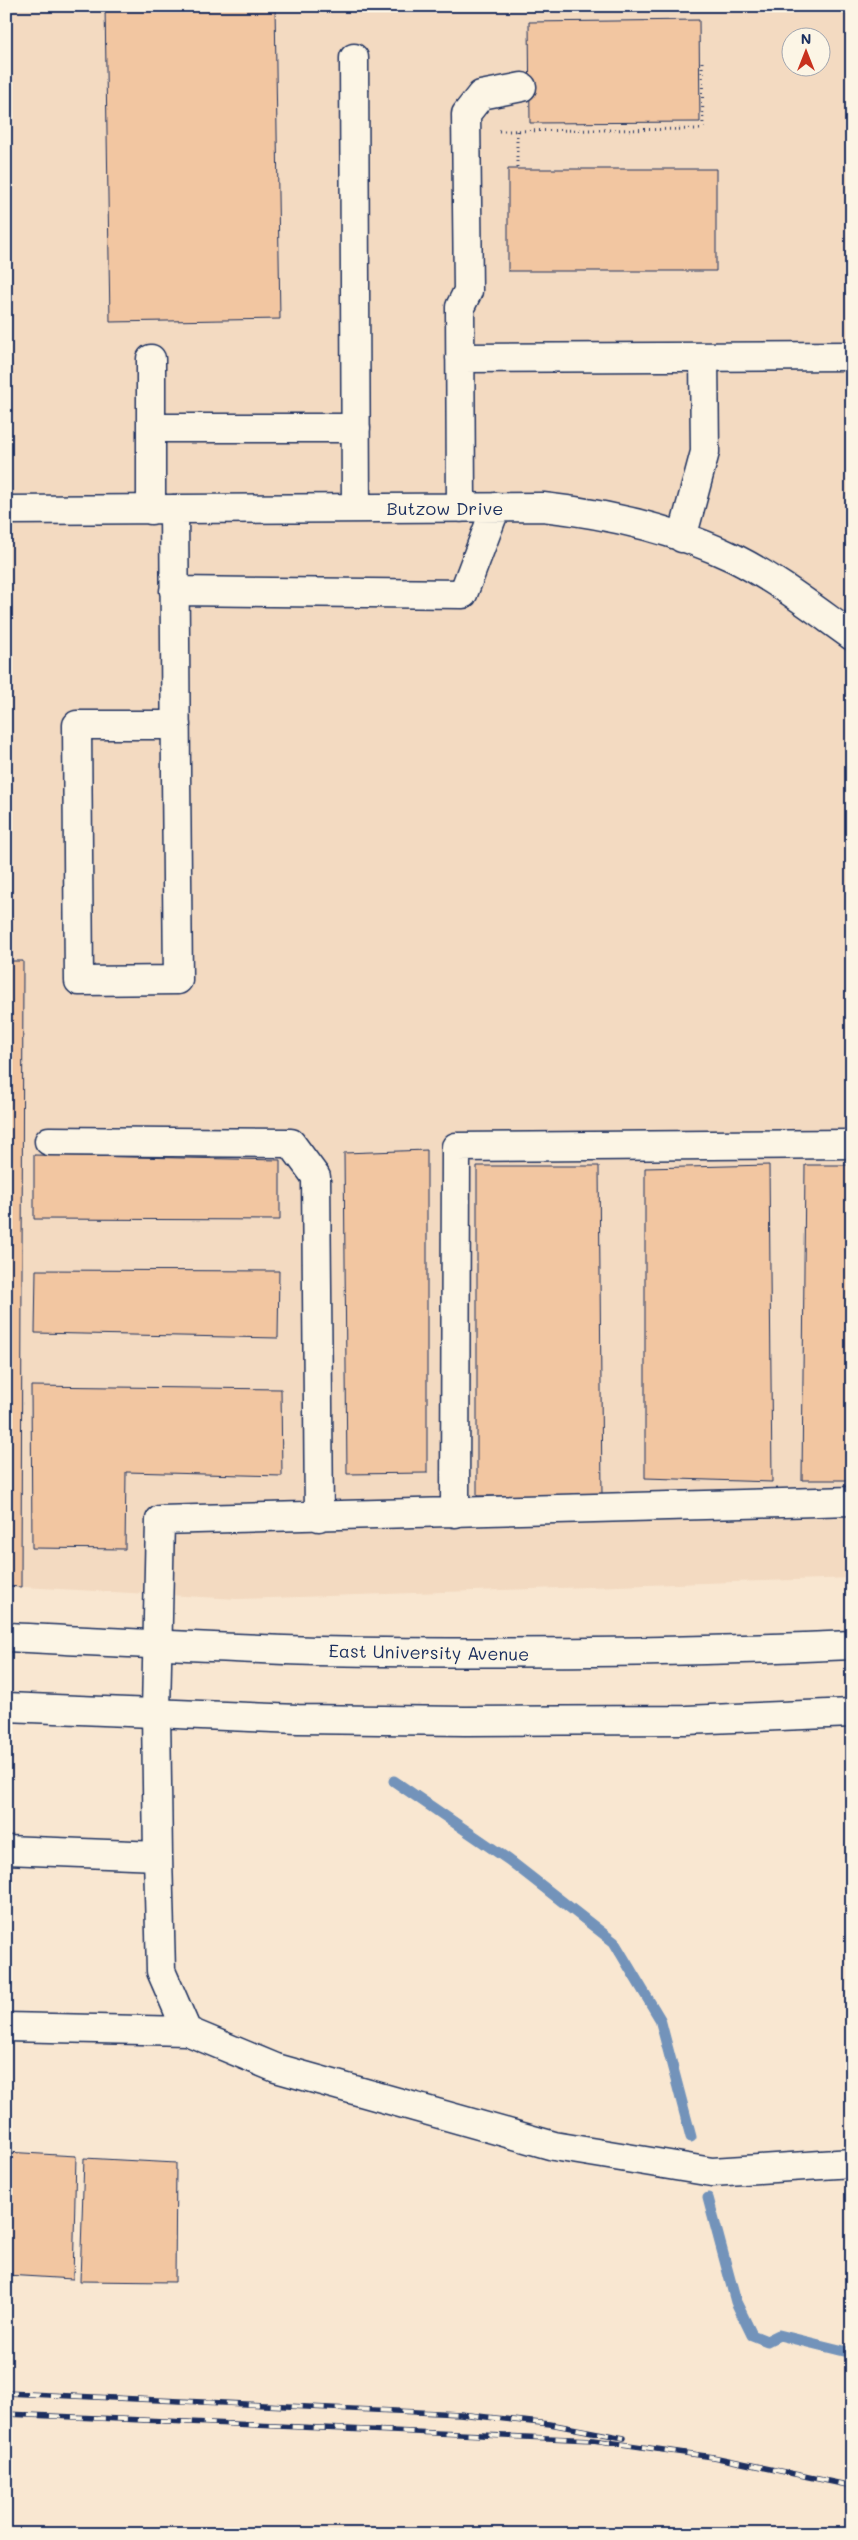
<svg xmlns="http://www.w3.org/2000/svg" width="858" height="2540" viewBox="0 0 858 2540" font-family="Mali,sans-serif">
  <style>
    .built { fill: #f3dac1; fill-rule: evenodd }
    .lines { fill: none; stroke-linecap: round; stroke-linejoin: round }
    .stream { stroke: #7393ba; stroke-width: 11 }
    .building { fill: #f2c6a1; stroke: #1b2f5e }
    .minor-casing { stroke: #1b2f5e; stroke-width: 31 }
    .major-casing { stroke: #1b2f5e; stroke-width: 31 }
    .path { stroke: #1b2f5e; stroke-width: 3; stroke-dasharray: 1 4; stroke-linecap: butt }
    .minor { stroke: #fcf5e5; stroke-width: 28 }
    .major { stroke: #fcf5e5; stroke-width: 28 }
    .rail-casing { stroke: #1b2f5e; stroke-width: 5.5 }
    .rail { stroke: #fcf5e5; stroke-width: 4; stroke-dasharray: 11; stroke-linecap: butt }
    .labels { text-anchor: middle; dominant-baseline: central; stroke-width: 4; stroke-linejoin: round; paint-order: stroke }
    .street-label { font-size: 18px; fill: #1b2f5e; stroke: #fcf5e5 }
  </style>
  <rect width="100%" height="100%" fill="#f9e7d1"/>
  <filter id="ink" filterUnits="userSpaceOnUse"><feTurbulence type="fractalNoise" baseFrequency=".02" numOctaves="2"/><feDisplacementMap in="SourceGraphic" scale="10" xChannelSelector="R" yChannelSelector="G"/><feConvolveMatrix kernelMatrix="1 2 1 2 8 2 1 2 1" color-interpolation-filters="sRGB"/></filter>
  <g filter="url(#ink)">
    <path class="built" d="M6,6H852V1578L238,1599L6,1586ZM790,38H820V68H790Z"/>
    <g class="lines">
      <path class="stream" d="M394,1781L509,1860L614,1942L660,2019L691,2137
        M708,2198L736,2302L752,2335L767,2341L779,2335L852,2353"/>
    </g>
    <path class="building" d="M105,6H275L280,319L110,322Z
      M699,20L700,122L530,123L529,22Z
      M508,169H716V271H508Z
      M6,961H23L21,1587L6,1586Z
      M427,1150V1473L347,1474L344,1153Z
      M34,1155L280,1160V1220L34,1219Z
      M769,1165L772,1482L645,1478V1168Z
      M805,1165H852V1480H802Z
      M477,1166H599L602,1496H477Z
      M36,1270L279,1271L278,1338L35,1333Z
      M31,1386L281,1389L282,1476L126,1472L125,1549L32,1548Z
      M6,2152L76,2156L73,2279L6,2275Z
      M84,2158L176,2163L175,2282L80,2281Z"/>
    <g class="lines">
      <g class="minor-casing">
        <path id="minor" d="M354,58L356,508
          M460,358L852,356
          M151,359V510
          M151,428H356
          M461,508L460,307L468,291L466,114L481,95L522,87
          M174,509C174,666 177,823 178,980L79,981L77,725H176
          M6,510L543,507C608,514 674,529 734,558C776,579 814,609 852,636
          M682,538L705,452L704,357
          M174,591L463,594L496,507
          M49,1141L291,1143L316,1177L319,1517
          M455,1513L456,1147L852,1144
          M6,1850L158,1856L156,1712L160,1520L852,1501
          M158,1856L161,1971L187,2031L276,2068L554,2146L712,2172L852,2163
          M6,2027L187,2031"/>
      </g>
      <g class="major-casing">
        <path id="major" d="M6,1637C109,1642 213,1648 316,1651C495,1654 673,1653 852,1645
          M6,1707L298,1719L465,1721L686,1720L852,1713"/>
      </g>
      <path class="path" d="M499,131L703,129L702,61
        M517,131V169"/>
      <use href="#minor" class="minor"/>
      <use href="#major" class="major"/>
      <g class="rail-casing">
        <path id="rail" d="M6,2393L460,2414L550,2424L624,2438
          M6,2414L593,2440L713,2457L852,2486"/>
      </g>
      <use href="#rail" class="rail"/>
    </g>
  </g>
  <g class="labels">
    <g class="street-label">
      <text x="445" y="508">Butzow Drive</text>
      <text transform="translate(429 1652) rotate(1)">East University Avenue</text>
    </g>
  </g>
  <rect width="858" height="2540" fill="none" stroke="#fcf5e5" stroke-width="25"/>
  <rect x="12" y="12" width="833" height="2515" fill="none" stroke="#1b2f5e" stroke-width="2" filter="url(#ink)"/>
  <g transform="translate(806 52)"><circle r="24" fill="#fcf5e5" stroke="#a2a6af"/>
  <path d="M0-4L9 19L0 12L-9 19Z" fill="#c8321e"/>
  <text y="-8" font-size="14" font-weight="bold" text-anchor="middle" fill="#1b2f5e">N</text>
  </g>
</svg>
